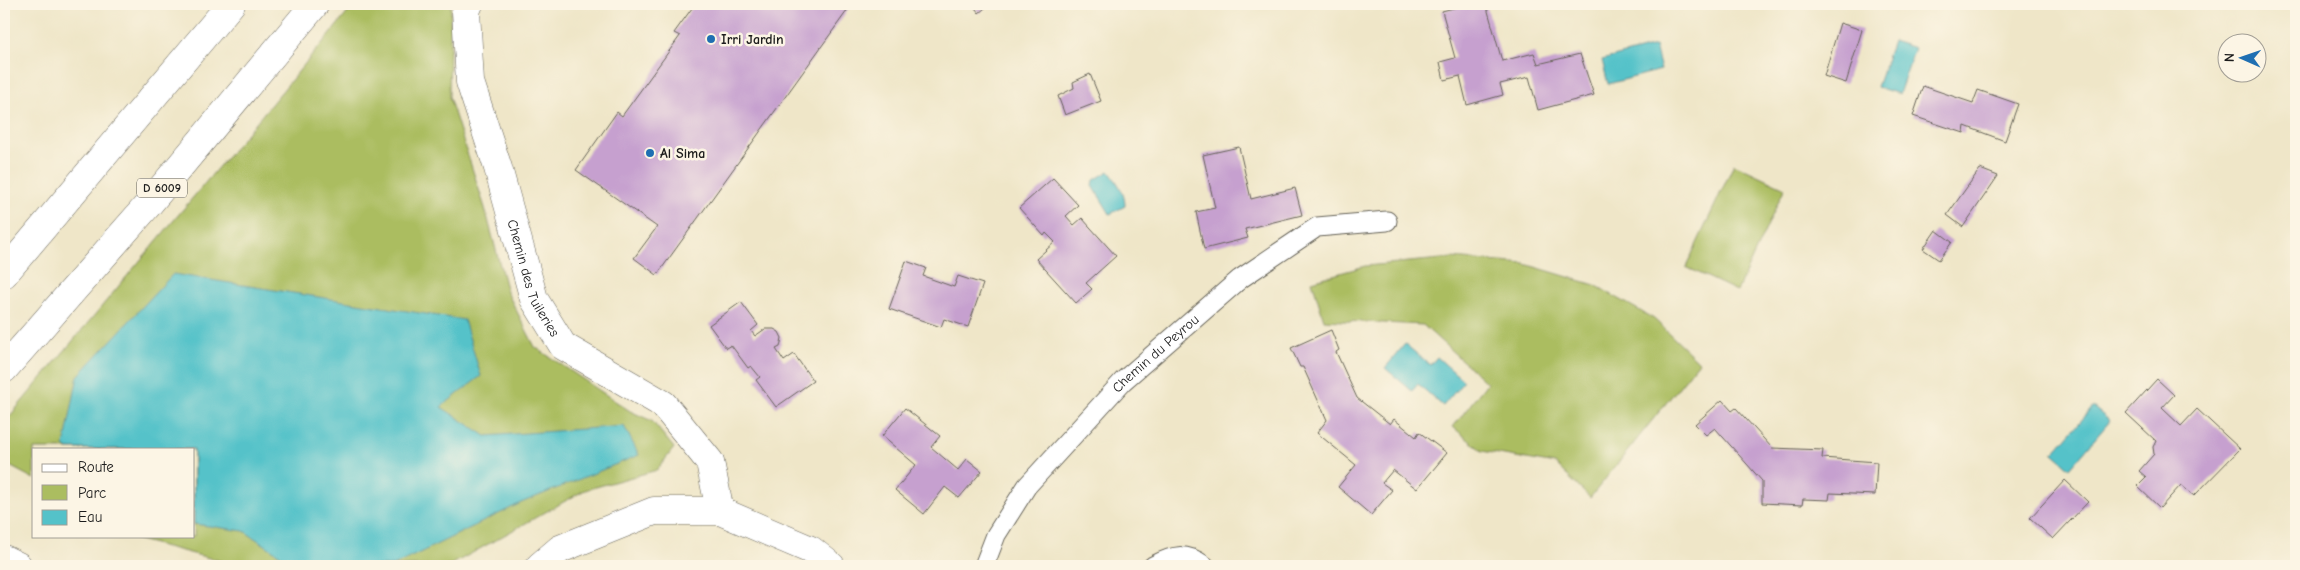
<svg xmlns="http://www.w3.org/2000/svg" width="2300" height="570" viewBox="0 0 2300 570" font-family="'Comic Neue',sans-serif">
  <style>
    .green { fill: #abbd60; stroke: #646c3e }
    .water { fill: #54c2c9; stroke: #386f72 }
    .building { fill: #c6a0cf }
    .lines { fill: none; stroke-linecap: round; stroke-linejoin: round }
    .service-casing { stroke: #666358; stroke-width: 21 }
    .minor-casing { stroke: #666358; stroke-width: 29 }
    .primary-casing { stroke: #666358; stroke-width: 29 }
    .service { stroke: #fff; stroke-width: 19 }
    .minor { stroke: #fff; stroke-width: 28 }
    .primary { stroke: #fff; stroke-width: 28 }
    .poi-dot { fill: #1f6fb2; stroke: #fcf5e5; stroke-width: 2 }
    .labels { text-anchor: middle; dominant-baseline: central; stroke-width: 5; stroke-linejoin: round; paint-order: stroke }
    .shield { fill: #fcf5e5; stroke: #5f5d58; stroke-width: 1 }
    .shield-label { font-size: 12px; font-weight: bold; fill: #1c1c1c }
    .poi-label { font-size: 14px; font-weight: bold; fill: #1c1c1c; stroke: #fcf5e5; text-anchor: start }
    .street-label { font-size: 14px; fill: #1c1c1c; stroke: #fcf5e5 }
  </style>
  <rect width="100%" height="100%" fill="#fcf5e5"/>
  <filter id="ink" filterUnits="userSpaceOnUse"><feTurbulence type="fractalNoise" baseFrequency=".02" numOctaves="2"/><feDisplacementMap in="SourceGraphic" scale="10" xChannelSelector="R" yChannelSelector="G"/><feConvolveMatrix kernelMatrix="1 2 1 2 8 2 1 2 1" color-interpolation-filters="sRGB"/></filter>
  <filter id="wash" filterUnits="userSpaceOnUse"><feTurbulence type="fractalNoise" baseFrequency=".0096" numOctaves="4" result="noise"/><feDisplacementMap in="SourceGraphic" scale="20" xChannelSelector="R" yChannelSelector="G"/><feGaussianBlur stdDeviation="1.12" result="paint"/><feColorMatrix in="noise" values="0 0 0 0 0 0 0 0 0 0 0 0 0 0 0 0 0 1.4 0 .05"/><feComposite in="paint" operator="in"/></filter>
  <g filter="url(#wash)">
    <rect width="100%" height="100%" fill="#efe6c8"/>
    <path class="green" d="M355,4H451L449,97L485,208L507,292L535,347L630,411L652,421L674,448L657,470L585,490L449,566H240L124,536H194V449H34V479L4,463V423Z
      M1734,164L1785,188L1737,291L1686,267Z
      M1452,258L1525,264L1595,285L1654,319L1699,362L1590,498L1555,464L1482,451L1453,427L1487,383L1423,325L1324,320L1312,281L1365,266Z"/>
    <path class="water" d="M1893,41L1915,48L1899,94L1877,87Z
      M1655,46L1661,70L1608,84L1602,60Z
      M1109,171C1117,182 1125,192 1125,206L1110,214L1093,186L1094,180Z
      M173,274L464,320L481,376L441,407L486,436L624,426L639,455L521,503L393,566H297L244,531L194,524V449H68L64,446L78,376Z
      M1405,344L1430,365L1437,357L1464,381L1443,406L1418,384L1412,391L1385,368Z
      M2093,407L2110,421L2070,468L2053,453Z"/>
    <g id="blocks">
      <path class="building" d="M695,4H852L657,275L634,258L657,227L576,170L617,112L622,116L680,36L674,33Z
        M972,4H990L979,13Z
        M1469,4H1486L1502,61L1534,53L1538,64L1580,54L1594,95L1538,110L1529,77L1500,84L1503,95L1467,105L1460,76L1444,80L1440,62L1455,58L1442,11Z
        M1840,23L1862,30L1846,83L1824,76Z
        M1090,74L1101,101L1065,115L1058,96L1074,88L1073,82Z
        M1923,86L1973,103L1978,90L2018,104L2005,141L1965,126L1964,133L1913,116Z
        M1239,147L1251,199L1295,188L1302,215L1245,229L1248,238L1204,249L1196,212L1215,208L1203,155Z
        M1980,169L1998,176L1963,227L1947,215Z
        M1053,178L1078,205L1066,216L1074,225L1082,218L1116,256L1086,283L1092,289L1076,303L1036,259L1055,242L1046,233L1044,236L1019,208Z
        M1936,230L1952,242L1939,260L1923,249Z
        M906,261L926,268L923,276L954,287L958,276L983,284L968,327L944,319L941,327L889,309Z
        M741,302L758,325L751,331L755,336L765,329H774L779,332L782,338L780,347L776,349L784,361L794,354L813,381L776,407L756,380L760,377L751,366L748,368L731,345L726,348L709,325Z
        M1331,330L1339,350L1336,352L1357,398L1390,424L1394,419L1416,437L1419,432L1447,453L1417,489L1393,470L1382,483L1392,490L1371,515L1338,487L1356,465L1317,433L1327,420L1303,367H1300L1291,348Z
        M2157,379L2174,395L2162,408L2181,426L2197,409L2240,449L2194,496L2181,485L2160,508L2137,486L2146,477L2139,471L2154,454L2153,447L2156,441L2126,413Z
        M1722,400L1732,411L1736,408L1772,448L1823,450L1822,458L1877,462L1875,495L1830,493L1829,500L1803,499L1802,505L1762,503V481L1715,428L1706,435L1695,424Z
        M905,408L940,436L931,447L958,470L967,459L982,471L959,498L945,487L924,514L895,490L916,465L882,436Z
        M2065,480L2088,502L2053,539L2030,518Z"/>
    </g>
  </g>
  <g filter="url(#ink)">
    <use href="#blocks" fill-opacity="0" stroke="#666358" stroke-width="1"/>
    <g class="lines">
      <g class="service-casing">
        <g id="service">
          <path id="s1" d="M984,566L996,535L1027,486L1123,381L1240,279L1317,227L1387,221"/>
          <path d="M1153,566C1173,555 1185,552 1205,566"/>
        </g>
      </g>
      <g class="minor-casing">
        <g id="minor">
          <path id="s2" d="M469,4L466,11L470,82L498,168L534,299L563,346L663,404L710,462L720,511"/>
          <path d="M4,559L18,566"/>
          <path d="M540,566L560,549L654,511H720L811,550L831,566"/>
        </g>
      </g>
      <g class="primary-casing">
        <path id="primary" d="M4,274L231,4
          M4,369L147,206L315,4"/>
      </g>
      <use href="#service" class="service"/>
      <use href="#minor" class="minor"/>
      <use href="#primary" class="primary"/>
    </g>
  </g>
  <g class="poi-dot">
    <circle cx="711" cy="39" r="5"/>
    <circle cx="650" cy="153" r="5"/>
  </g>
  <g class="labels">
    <rect class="shield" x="137" y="178.5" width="50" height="19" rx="4"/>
    <g class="shield-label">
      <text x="162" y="188">D 6009</text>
    </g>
    <g class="poi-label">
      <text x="721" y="39">Irri Jardin</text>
      <text x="660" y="153">Al Sima</text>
    </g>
    <g class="street-label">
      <text stroke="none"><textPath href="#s2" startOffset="285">Chemin des Tuileries</textPath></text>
      <text stroke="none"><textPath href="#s1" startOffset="276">Chemin du Peyrou</textPath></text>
    </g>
  </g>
  <rect width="2300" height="570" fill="none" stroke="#fcf5e5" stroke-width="20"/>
  <rect x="32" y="448" width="162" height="90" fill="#fcf5e5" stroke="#a29e95"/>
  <rect x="42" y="464" width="25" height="8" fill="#ffffff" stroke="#a29e95"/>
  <text x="78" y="472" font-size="15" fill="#1c1c1c">Route</text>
  <rect x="42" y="485" width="25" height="15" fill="#abbd60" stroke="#a29e95"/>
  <text x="78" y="498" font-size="15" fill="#1c1c1c">Parc</text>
  <rect x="42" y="510" width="25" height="15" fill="#54c2c9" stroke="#a29e95"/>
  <text x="78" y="522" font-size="15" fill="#1c1c1c">Eau</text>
  <g transform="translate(2242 58) rotate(272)"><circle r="24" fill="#fcf5e5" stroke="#a29e95"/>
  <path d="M0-4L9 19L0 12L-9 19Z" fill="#1f6fb2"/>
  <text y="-8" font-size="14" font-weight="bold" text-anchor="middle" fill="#1c1c1c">N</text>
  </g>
</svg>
